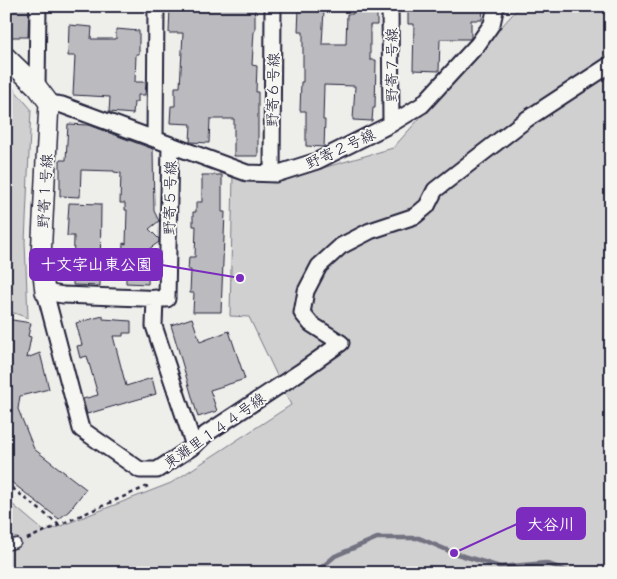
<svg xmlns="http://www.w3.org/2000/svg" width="617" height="579" viewBox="0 0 617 579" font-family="Mali,'Klee One',sans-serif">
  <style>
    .green { fill: #d0d0d1; stroke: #797986 }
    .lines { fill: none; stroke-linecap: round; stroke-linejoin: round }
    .stream { stroke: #727281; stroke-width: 4.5 }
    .building { fill: #bbbbbf; stroke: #22223b }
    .service-casing { stroke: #22223b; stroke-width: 11 }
    .minor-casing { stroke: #22223b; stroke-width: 19 }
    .tertiary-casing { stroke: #22223b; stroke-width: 22 }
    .path { stroke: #22223b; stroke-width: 2.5; stroke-dasharray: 4 4; stroke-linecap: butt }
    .service { stroke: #f6f6f2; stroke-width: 8 }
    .minor { stroke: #f6f6f2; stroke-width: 15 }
    .tertiary { stroke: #f6f6f2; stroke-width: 19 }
    .labels { text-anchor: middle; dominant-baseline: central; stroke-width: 4; stroke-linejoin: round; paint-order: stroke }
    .street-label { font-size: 15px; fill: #22223b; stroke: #f6f6f2 }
    .leader { fill: none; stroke: #7b2cbf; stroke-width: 2 }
    .callout-dot { fill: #7b2cbf; stroke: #f6f6f2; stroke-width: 2 }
    .callout { fill: #7b2cbf; stroke: #7b2cbf; stroke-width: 2 }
    .callout-label { font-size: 16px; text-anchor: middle; font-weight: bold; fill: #fff }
  </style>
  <rect width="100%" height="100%" fill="#eeeeeb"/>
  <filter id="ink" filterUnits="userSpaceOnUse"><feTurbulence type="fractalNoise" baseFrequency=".02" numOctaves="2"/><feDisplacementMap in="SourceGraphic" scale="10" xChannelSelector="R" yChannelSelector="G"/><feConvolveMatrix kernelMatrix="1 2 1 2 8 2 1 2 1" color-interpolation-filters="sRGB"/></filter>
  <g filter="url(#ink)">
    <path class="green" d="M520,6H611V573H6V499L45,532L171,483L291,405L249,317L230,316L233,175L277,181L393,148Z
      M6,80L31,109L25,242L28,318L6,310Z"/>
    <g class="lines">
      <path class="stream" d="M315,573L335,556L377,538H419L454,553L500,567L546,563L573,573"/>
    </g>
    <path class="building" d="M10,6H29L28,37H6V8H10Z
      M170,6H255V31H254L252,65L257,66L256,92H258V156H234V119H210L209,143L190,142L191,124L170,123L171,106H175V87H180L183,33H169Z
      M353,6H377V25H370V60H376L375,108H373L372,121L353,120L355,86L324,85L323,120H325L324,147L306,146V111H300L301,82H303V32H298L299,8L324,10L322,44H346L347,14H353Z
      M408,6H483L482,20H471V37L470,39H440L439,71L413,70L414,24H408Z
      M69,25L92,27L91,39H116V29L139,31V54H136L135,82H146L145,95H138V102H134L133,114L109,112L110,97L73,95L75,56H68Z
      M68,124L88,125L153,149L154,211L159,221L149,229L159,239V242L149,249L148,284L126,283V266H122L123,243L126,244L127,210H125V203H120L121,173L114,172V171L81,170L80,197L60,196V160H66Z
      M202,175H222V212H225L221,312H193L194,293H190L191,270H188L189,257H195L196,226H193V212H196V202H202Z
      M69,203L101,204L100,286L73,285L74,236H67Z
      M103,316V319L131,321V333H123V336H113L126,386L152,378L156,394L87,414L83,399L98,395L87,356L80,358L77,346L82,345L76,323Z
      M192,318L200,342L229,331L245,379L210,390L217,411L198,417L171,325Z
      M6,319L31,323L28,336L31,337L27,358L40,353L49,389L20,396L18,409L34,449L86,489L69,511L59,519L6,478Z"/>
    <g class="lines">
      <g class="service-casing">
        <path id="service" d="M6,546L16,543"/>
      </g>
      <g class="minor-casing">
        <path id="minor" d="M390,6L391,124
          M37,87L38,6
          M49,103L62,105L247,173L276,174L317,161L391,124L422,105L478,44L492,24L496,6
          M155,139L156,6
          M170,145L167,299L63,295L45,292L81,429L140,470H157L194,446L206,434L300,372L341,343L311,324L302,313L306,291L319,266L341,246L370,231L415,216L427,206L435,190L475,159L527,119L611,64
          M272,173L273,6
          M155,298L154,326L194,446"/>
      </g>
      <g class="tertiary-casing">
        <path id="tertiary" d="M6,57L37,87L49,103L41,257L45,292"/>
      </g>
      <path class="path" d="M6,483L59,525
        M27,539L148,486"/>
      <use href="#service" class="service"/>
      <use href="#minor" class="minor"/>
      <use href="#tertiary" class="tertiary"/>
    </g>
  </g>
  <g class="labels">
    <g class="street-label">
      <text transform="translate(391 65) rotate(-90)">野寄７号線</text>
      <text transform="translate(272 90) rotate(-89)">野寄６号線</text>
      <text transform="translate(340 148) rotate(-25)">野寄２号線</text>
      <text transform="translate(44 191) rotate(-87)">野寄１号線</text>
      <text transform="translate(169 198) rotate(-89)">野寄５号線</text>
      <text transform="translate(214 430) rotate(-35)">東灘里１４４号線</text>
    </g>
  </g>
  <path class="leader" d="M240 278L162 265M454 553L517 524"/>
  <g class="callout-dot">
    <circle cx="240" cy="278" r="5"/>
    <circle cx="454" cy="553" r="5"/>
  </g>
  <g class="callout">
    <rect x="30" y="249" width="132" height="31" rx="5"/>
    <rect x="517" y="508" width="68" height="31" rx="5"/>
  </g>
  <g class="callout-label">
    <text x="96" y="270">十文字山東公園</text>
    <text x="551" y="530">大谷川</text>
  </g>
  <rect width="617" height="579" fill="none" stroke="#f6f6f2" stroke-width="25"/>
  <rect x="12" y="12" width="592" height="554" fill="none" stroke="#22223b" stroke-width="2" filter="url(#ink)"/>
</svg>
